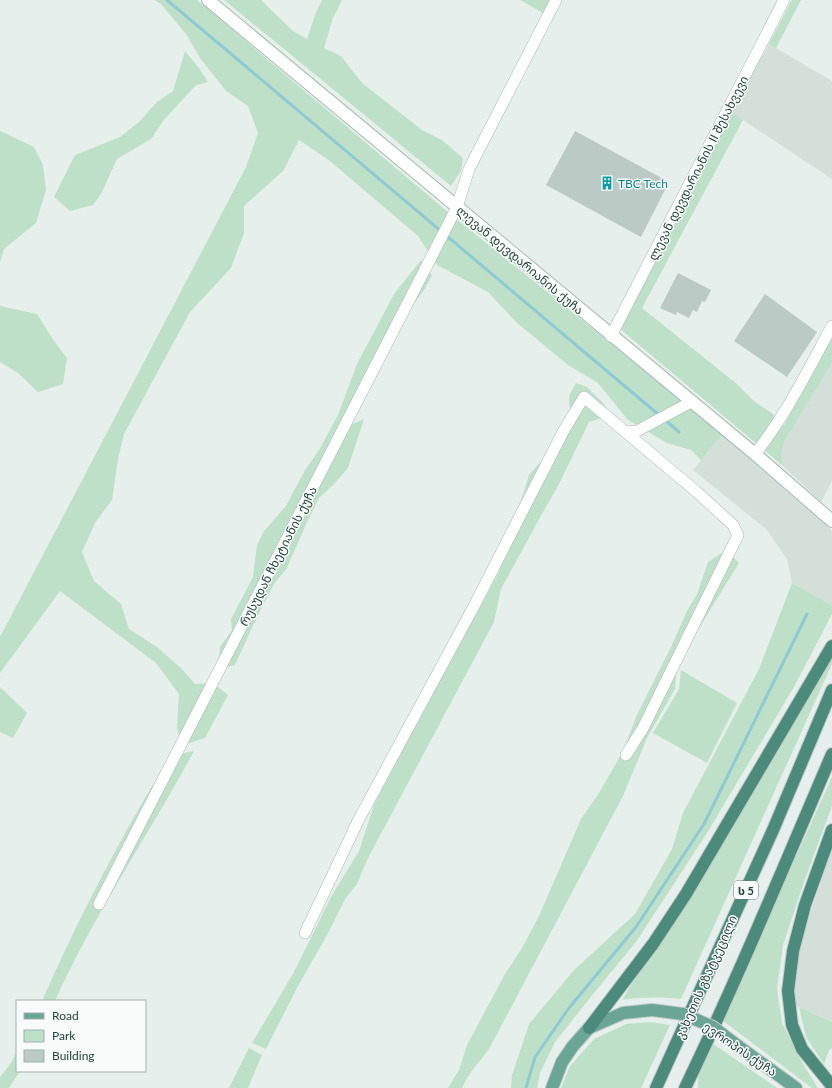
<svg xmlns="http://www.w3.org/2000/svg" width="832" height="1088" viewBox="0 0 832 1088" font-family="Lato,'Noto Sans Georgian',sans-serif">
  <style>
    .built { fill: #d4dfda }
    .green { fill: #bfe0c8 }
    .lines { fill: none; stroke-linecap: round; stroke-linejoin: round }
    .stream { stroke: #8ec9d4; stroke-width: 3 }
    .building { fill: #bbcac4 }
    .minor-casing { stroke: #a8b8b2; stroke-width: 12 }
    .secondary-casing { stroke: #a4bbb3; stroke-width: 14 }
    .primary-casing { stroke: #c2cac8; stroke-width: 14 }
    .trunk-casing { stroke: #c2cac8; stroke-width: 14 }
    .minor { stroke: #fff; stroke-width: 11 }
    .secondary { stroke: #fff; stroke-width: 12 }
    .primary { stroke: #6aa596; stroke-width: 12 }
    .trunk { stroke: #4c8a7c; stroke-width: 12 }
    .primary-bridge-casing { stroke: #c2cac8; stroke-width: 14; stroke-linecap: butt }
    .primary-bridge { stroke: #6aa596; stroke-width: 12 }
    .labels { text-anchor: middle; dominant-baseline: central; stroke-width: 3; stroke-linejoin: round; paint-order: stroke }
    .shield { fill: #f7fbf9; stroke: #637a73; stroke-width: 1 }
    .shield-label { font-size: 11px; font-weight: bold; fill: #24423a }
    .street-label { font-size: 12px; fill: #24423a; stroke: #f7fbf9 }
    .culture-label { font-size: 12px; fill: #0d838f; stroke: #f7fbf9; text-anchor: start }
  </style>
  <rect width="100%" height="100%" fill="#e6efeb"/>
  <path class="built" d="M769,44L832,81V179L731,112Z
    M832,363V481L821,502L783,466L781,454L785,440L790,431Z
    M723,434L825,523L832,531V605L792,583L787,559L766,529L693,470Z
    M832,848V1022L799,1007H795L794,992L799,948Z"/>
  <path class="green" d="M155,0H197L449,213L723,434L701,460L691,450L667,443L628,420L598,383L568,365L516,322L488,292L437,265L418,236L330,161L299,140L283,171L244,206V233L231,268L190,312L124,434L118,459L112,500L95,523L82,552L94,581L121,604L129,629L157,647L182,669L195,684L213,683L228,695L205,738L181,746L177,727L179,694L156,663L60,591L0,673V637L246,167L258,133L248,106L226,91L200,58L186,34L161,4Z
    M224,0H261L293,31L307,39L316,12L322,0H342L333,18L324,48L341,56L362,83L422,130L442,140L463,158L461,171L451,186Z
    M520,0H550L543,13Z
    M792,0H801L776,48L769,44Z
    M185,51L199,68L208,82L196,85L163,121L151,139L117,159L101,194L93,205L70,211L54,197L75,155L120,137L139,122L157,102L173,91Z
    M731,112L743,120L642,308L737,384L755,402L773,414L784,425L832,337V363L785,440L781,454L783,466L619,328Z
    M0,131L34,147L43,165L46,190L36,223L4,249L0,262Z
    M421,260L432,276L422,293L402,319L350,425L364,419L348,468L335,483L319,498L307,522L287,568L274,584L258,615L235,665L218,669L220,647L232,630L231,619L253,577L257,545L264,531L286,506L305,470L319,450L338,415L357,364L394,294Z
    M0,306L37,314L54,341L67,358L63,384L38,392L18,373L0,362Z
    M576,383L587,387L601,401L612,415L589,422L558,486L543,512L501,589L494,622L368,858L357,884L345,899L327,935L298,986L266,1049L252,1043L294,972L332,895L359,851L374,805L389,776L429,692L441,670L474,618L499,572L529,475L546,456L570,410L569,396Z
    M726,550L739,563L688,646L677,666L675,689L647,738L623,796L489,1049L468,1076L462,1088H448L459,1070L467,1045L505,974L522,948L539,916L581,819L599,793L623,751L636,717L671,647L687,611L697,594L708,562Z
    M792,583L832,605V614L794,687L707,833L636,942L593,994L555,1042L540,1073L537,1088H511L512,1075L529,1024L574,970L635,914L672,849L683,813L759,669Z
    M832,650V664L681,999C661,997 642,997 622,1000Z
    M681,670L737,703L707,763L653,733L679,689Z
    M0,687L27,713L13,738L0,732Z
    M194,751C149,835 94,914 55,1001H42C72,933 105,867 142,803C151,787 162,773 170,756Z
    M832,777V806L804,882L783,945L777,989L782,1023L803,1064L818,1088H812L722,1020Z
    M799,1007L832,1022V1048L829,1050L824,1064L806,1037Z
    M651,1022L670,1025L641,1088H561L570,1066L594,1039L626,1024Z
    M712,1043L777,1088H698V1074Z
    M249,1048L262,1055L248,1088H229Z
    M17,1051V1071H20L9,1088H0V1077L11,1063Z"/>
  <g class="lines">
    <path class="stream" d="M167,0L659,415
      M664,419L679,432
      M526,1088L535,1057L569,1008L636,927L704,824L807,614"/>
  </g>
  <path class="building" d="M575,131L669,182L641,237L546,185Z
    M678,273L711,290L705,302L702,301L697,312L693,310L689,318L677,312L676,315L660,308Z
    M765,294L817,332L787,377L734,341Z"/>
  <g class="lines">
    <g class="minor-casing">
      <path id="minor" d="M611,336L784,0
        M626,432L637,431L691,402
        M755,454C786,415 808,370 832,326
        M99,904L457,207L469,169L556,0
        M305,933L359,819L474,606L564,430L584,397L698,493L733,525L738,535L643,728L626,755"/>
    </g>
    <g class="secondary-casing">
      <path id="secondary" d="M208,0L755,454L832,521"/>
    </g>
    <g class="primary-casing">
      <path id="primary" d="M738,1046L796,1088
        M552,1088L562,1062L573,1046L589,1028L623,1013L652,1010"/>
    </g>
    <g class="trunk-casing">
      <path id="trunk" d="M832,830L805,905L793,951L788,991L792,1025L802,1049L832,1086
        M589,1028L653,944L686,894L832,646
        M656,1088L773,830L832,690
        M685,1088C738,978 784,866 832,754"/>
    </g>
    <use href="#minor" class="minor"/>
    <use href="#secondary" class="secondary"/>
    <use href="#primary" class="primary"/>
    <use href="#trunk" class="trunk"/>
    <g class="primary-bridge-casing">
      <path id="primary-bridge" d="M652,1010L683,1014L713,1027L738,1046"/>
    </g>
    <use href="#primary-bridge" class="primary-bridge"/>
  </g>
  <defs>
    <g id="building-bare" transform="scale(1.08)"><path d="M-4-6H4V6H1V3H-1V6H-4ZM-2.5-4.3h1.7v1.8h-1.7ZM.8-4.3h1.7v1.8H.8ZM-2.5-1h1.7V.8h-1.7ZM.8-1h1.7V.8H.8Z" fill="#0f9aa8" stroke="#f7fbf9" stroke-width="2.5" paint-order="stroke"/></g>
  </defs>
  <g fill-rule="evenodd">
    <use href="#building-bare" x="607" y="183"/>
  </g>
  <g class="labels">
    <rect class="shield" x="734" y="881" width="24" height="18" rx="3"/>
    <g class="shield-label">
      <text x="746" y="890">ს 5</text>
    </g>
    <g class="street-label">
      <text transform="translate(698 168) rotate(-63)">ლევან დევდარიანის II შესახვევი</text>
      <text transform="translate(520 260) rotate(40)">ლევან დევდარიანის ქუჩა</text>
      <text transform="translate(278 556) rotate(-63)">რუსუდან ჩხეტიანის ქუჩა</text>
      <text transform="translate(706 977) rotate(-66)">კახეთის გზატკეცილი</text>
      <text transform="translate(740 1049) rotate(34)">ევროპის ქუჩა</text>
    </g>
    <g class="culture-label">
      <text x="618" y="183">TBC Tech</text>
    </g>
  </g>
  <rect x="16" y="1000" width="130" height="72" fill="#f7fbf9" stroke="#a3b1ad"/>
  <rect x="24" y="1013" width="20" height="6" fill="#6aa596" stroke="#a3b1ad"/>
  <text x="52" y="1020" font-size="12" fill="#24423a">Road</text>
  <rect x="24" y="1030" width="20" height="12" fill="#bfe0c8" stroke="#a3b1ad"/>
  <text x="52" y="1040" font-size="12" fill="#24423a">Park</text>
  <rect x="24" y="1050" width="20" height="12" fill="#bbcac4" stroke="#a3b1ad"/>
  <text x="52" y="1060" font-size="12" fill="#24423a">Building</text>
</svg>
